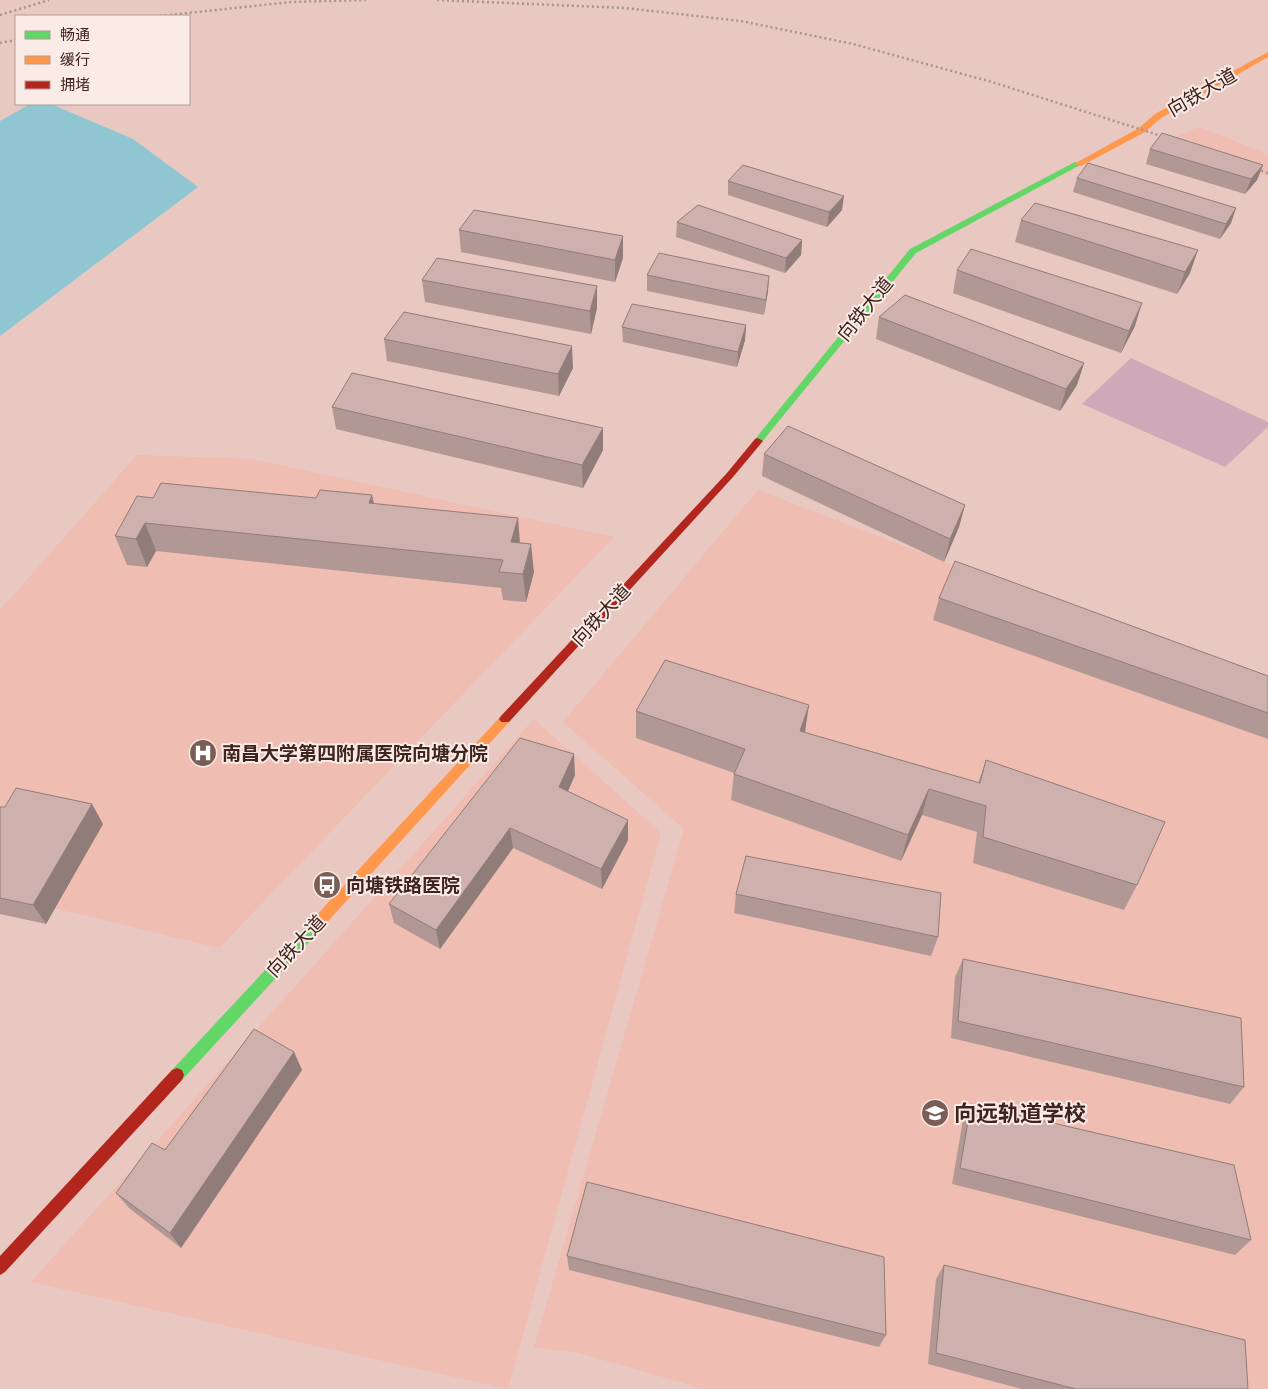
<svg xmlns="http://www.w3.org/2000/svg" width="1268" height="1389" viewBox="0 0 1268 1389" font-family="Figtree,'Noto Sans SC',sans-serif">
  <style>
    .built { fill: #efbdb1 }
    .green { fill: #d0a9b9 }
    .water { fill: #90c6d2 }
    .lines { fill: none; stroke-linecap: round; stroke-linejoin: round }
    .fast { fill: #63d668; fill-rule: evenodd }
    .slow { fill: #ff974d; fill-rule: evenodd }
    .jam { fill: #b3261e; fill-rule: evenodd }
    .rail { stroke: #a49590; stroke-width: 2.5; stroke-dasharray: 2 3; stroke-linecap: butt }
    .wall { fill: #b19895 }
    .shaded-wall { fill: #907c79 }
    .building { fill: #ceb1ad; stroke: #907c79 }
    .labels { text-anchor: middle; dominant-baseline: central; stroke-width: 4; stroke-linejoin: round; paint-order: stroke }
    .street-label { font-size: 19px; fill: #3f231d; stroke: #faebe7 }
    .poi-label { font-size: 19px; font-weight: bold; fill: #3f231d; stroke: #faebe7; text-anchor: start }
    .near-poi-label { font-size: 22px; font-weight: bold; fill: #3f231d; stroke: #faebe7; text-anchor: start }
  </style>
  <rect width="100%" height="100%" fill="#e8c8c0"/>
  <path class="built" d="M1199,127L1268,154V177L1167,141Z
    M137,455L252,459L614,537L219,948L0,895V610Z
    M758,490L1268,686V1389H704L579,1353L534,1347L684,829L563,722Z
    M534,719L661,833L508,1389L31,1282Z"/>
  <path class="green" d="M1131,358L1268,422V427L1225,467L1082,404Z"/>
  <path class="water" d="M30,104H51L133,139L198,187L0,336V121Z"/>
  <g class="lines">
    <path class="fast" d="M1075,162L1082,164L916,253L761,443H755V439L910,249Z
      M316,919L321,921L322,925L321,929L182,1080L177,1082L172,1080L170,1075L172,1070L311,921Z"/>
    <path class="slow" d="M1268,52V57L1161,118L1145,132L1081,166L1074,164L1139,128L1155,114Z
      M505,715L509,716L511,719L509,722L321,929L316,931L311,929L310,925L311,921L501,716Z"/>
    <path class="jam" d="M758,438L763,441L733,477L509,722H501L499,719L501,716L727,473L755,439Z
      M177,1068L182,1070L184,1075L182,1080L5,1272L0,1275V1256L172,1070Z"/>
    <path class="rail" d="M437,0L625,8L741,21L853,44L992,82L1174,140
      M0,15L49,0
      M160,16L291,2L366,0
      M0,43L16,40
      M1247,166L1268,173"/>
  </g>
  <path class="wall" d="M1150,149L1263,165L1257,180L1245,194L1146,164Z
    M1077,178L1236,208L1231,223L1220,239L1073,192Z
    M728,181L842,210L827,227L728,195Z
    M1021,220L1190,273L1177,294L1015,242Z
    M677,222L802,240L801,255L785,273L676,237Z
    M459,230L623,236V258L615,282L461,252Z
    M957,270L1135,326L1121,353L953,293Z
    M647,275L768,291L764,315L647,291Z
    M422,280L597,286V308L591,334L425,302Z
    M879,317L1084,363L1077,385L1060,411L876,339Z
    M746,325L745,340L737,367L623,342L622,327Z
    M384,339L573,368L559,396L387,361Z
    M332,407L603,450L583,488L336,429Z
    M764,454L965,505L959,527L944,562L762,476Z
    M372,495L374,504L518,518L520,543L534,572L526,602L503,600L501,588L156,551L147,567L127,565L115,536L153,498H316Z
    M939,598L1268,676V739L933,620Z
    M636,711L978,783L986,760L1137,885L1124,910L973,863L977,832L922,815L901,861L731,800L734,773L636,738Z
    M575,775L568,791L628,840L602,889L513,848L440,949L394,923L389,904Z
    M0,807L103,824L46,924L0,914Z
    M736,894L938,937L931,956L734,913Z
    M963,959L1244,1087L1230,1104L951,1038L955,977Z
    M294,1052L302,1070L181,1248L129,1208L116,1193L165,1150Z
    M971,1104L1251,1240L1235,1255L952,1184L963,1120Z
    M567,1256L886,1335L879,1347L569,1270Z
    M944,1265L1248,1389H1022L928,1364L936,1279Z"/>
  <path class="shaded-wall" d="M1263,165L1257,180L1245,194L1251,179Z
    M844,196L842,210L827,227L829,212Z
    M1236,208L1231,223L1220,239L1226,224Z
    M623,236V258L615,282V260Z
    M802,240L801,255L785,273L786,258Z
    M1198,250L1190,273L1177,294L1185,272Z
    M769,276L768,291L764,315L766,300Z
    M597,286V308L591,334L590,311Z
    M1142,303L1135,326L1121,353L1129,331Z
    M746,325L745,340L737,367L738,352Z
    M572,346L573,368L559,396L558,374Z
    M1084,363L1077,385L1060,411L1066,389Z
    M603,428V450L583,488L582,465Z
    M372,495L378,524L369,503Z
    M965,505L959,527L944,562L950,539Z
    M518,518L520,546L511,542Z
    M145,523L156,551L147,567L136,539Z
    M531,544L534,572L526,602L523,574Z
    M809,705L805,732L796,758L800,731Z
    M574,754L575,775L561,807L559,787Z
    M929,789L922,815L901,861L908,835Z
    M92,804L103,824L46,924L33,905Z
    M628,820V840L602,889L601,869Z
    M510,828L513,848L440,949L436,930Z
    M294,1052L302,1070L181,1248L170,1233Z"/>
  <path class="building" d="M1162,133L1263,165L1251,179L1150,149Z
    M1088,163L1236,208L1226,224L1077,178Z
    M743,165L844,196L829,212L728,181Z
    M1035,203L1198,250L1185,272L1021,220Z
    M698,205L802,240L786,258L677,222Z
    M474,210L623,236L615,260L459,230Z
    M971,249L1142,303L1129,331L957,270Z
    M659,253L769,276L766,300L647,275Z
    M437,258L597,286L590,311L422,280Z
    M905,295L1084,363L1066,389L879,317Z
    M632,304L746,325L738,352L622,327Z
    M404,312L572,346L558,374L384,339Z
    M352,373L603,428L582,465L332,407Z
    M788,426L965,505L950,539L764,454Z
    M161,483L316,498L320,490L372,495L369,503L518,518L511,542L531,544L523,574L499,572L503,560L145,523L136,539L115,536L137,496L153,498Z
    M955,561L1268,676V713L939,598Z
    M665,660L809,705L800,731L980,783L986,760L1165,822L1137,885L983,837L986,806L929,789L908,835L734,774L745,749L636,711Z
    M520,738L574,754L559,787L628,820L601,869L510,828L436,930L389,904Z
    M16,788L92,804L33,905L0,898V807H5Z
    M746,856L941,893L938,937L736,894Z
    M963,959L1241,1018L1244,1087L958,1021Z
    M254,1029L294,1052L170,1233L116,1193L152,1143L165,1150Z
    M971,1104L1234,1165L1251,1240L960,1168Z
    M587,1182L884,1257L886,1335L567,1256Z
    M944,1265L1245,1340L1248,1389H1076L936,1353Z"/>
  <defs>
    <g id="hospital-disc" transform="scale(1.4375)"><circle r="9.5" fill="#7a5d56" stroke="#faebe7"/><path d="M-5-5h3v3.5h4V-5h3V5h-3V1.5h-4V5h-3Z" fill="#fff"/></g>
    <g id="bus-disc" transform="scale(1.4375)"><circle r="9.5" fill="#7a5d56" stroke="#faebe7"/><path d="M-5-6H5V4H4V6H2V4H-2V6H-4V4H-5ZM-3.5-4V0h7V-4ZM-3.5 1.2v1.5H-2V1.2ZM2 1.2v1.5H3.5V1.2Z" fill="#fff"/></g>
    <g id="university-disc" transform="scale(1.4375)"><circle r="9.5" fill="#7a5d56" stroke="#faebe7"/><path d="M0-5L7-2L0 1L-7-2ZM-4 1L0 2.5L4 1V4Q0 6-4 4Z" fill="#fff"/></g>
  </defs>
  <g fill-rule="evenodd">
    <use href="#hospital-disc" x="203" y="753"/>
    <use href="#bus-disc" x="327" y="885"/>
    <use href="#university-disc" x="935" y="1113"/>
  </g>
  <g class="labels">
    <g class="street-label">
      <text transform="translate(1202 92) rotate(-30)">向铁大道</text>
      <text transform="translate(865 309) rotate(-51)">向铁大道</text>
      <text transform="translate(601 615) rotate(-47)">向铁大道</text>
      <text transform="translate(296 946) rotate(-47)">向铁大道</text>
    </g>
    <g class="poi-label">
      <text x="222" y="753">南昌大学第四附属医院向塘分院</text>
      <text x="346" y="885">向塘铁路医院</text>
    </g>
    <g class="near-poi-label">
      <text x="954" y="1113">向远轨道学校</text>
    </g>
  </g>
  <rect x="15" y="15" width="175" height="90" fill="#faebe7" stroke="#af9b96"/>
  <rect x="25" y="31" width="25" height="8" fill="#63d668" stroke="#af9b96"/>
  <text x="60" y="40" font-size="15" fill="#3f231d">畅通</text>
  <rect x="25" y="56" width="25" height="8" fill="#ff974d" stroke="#af9b96"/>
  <text x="60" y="65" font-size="15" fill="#3f231d">缓行</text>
  <rect x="25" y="81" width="25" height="8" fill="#b3261e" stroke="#af9b96"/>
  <text x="60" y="90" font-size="15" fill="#3f231d">拥堵</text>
</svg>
